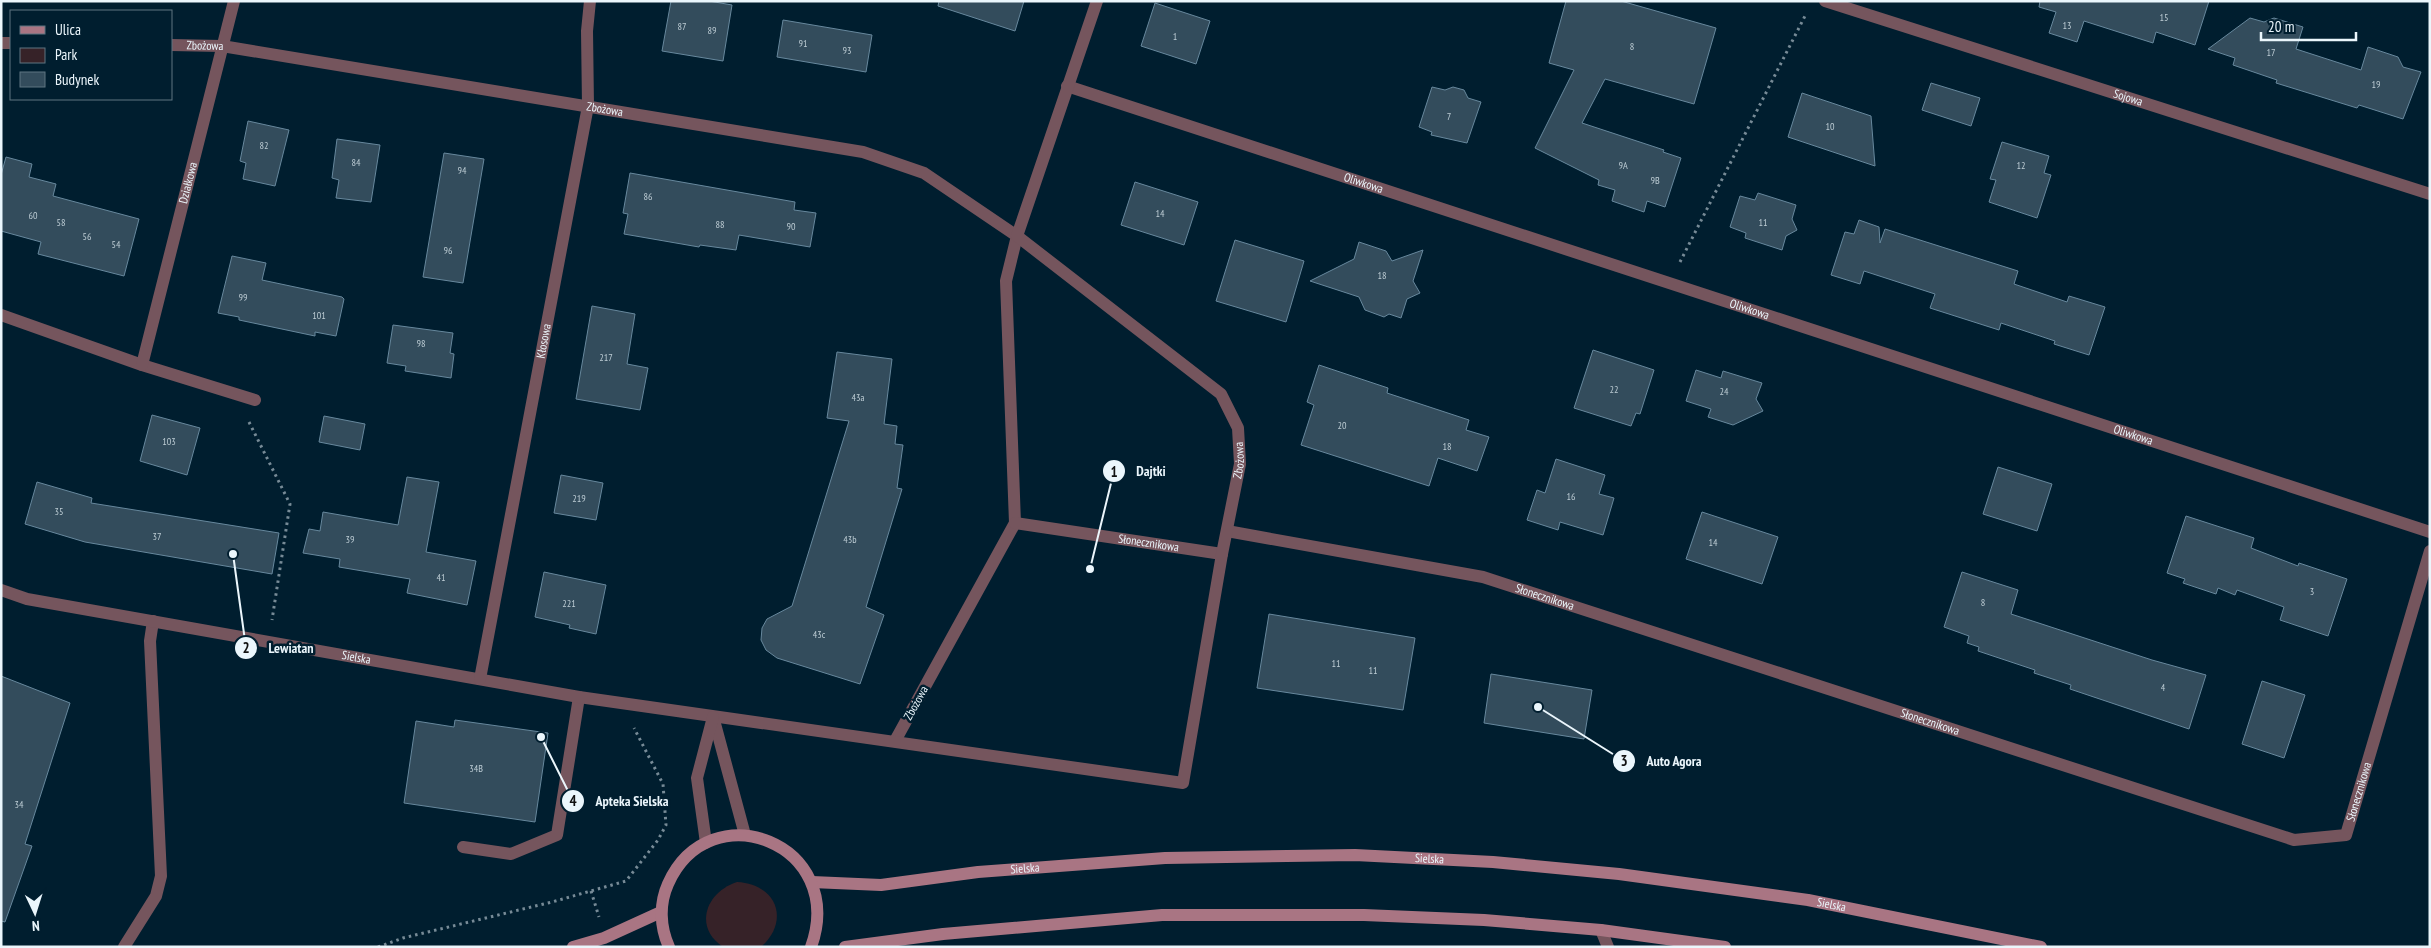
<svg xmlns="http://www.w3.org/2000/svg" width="2431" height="948" viewBox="0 0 2431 948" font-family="'PT Sans Narrow',sans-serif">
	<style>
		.green { fill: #362228 }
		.building { fill: #334c5c; stroke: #67889d }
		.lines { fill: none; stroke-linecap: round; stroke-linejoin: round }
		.path { stroke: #778b97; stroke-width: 3; stroke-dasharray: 2.5 4; stroke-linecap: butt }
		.lane { stroke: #75555d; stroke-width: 12 }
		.street { stroke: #75555d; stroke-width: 12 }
		.secondary { stroke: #a97583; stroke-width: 12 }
		.labels { text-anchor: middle; stroke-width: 5; stroke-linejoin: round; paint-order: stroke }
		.number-label { font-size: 10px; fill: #bdccd4 }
		.street-label { font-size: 12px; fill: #ebf6fc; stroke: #001e2f }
		.leader { fill: none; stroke: #ebf6fc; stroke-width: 2 }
		.callout-dot { fill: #ebf6fc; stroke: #001e2f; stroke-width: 2 }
		.mark-label { font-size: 15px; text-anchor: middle; font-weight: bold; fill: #111 }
		.callout-label { font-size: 14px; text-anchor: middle; font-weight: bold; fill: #ebf6fc; stroke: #001e2f; stroke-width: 5; stroke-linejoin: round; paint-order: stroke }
	</style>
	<rect width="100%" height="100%" fill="#001e2f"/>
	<path class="green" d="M 737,882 C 776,884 791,920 761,947 L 723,947 C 693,927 706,892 737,882 Z"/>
	<g class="building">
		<path d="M 671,1 L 709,1 L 732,5 L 723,61 L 662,51 Z"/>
		<path d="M 939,1 L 1024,1 L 1015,31 L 938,6 Z"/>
		<path d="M 1566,1 L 1621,1 L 1716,28 L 1694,104 L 1605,79 L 1582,123 L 1664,150 L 1663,152 L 1681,158 L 1665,207 L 1647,201 L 1644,212 L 1612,201 L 1615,190 L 1598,185 L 1599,180 L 1535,148 L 1574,70 L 1549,63 Z"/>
		<path d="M 2040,1 L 2209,1 L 2195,45 L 2156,32 L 2153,43 L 2084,21 L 2077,42 L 2049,33 L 2056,12 L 2039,7 Z"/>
		<path d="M 1155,3 L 1210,21 L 1196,64 L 1141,46 Z"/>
		<path d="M 2250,18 L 2264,22 L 2274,18 L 2303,27 L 2296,49 L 2361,70 L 2368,47 L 2398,57 L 2403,67 L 2421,72 L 2403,119 L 2359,105 L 2357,108 L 2276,83 L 2277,80 L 2233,65 L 2235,58 L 2208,49 Z"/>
		<path d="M 783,20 L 872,35 L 866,72 L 777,57 Z"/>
		<path d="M 1931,83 L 1980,98 L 1971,126 L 1922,110 Z"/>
		<path d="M 1432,87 L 1445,90 L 1453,87 L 1464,90 L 1468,98 L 1481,102 L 1467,143 L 1431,135 L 1432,132 L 1419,127 Z"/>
		<path d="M 1802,93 L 1871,116 L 1875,166 L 1788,137 Z"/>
		<path d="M 248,121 L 289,130 L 275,186 L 243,179 L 246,163 L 240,161 Z"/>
		<path d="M 337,139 L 380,145 L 371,202 L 336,198 L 339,180 L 332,178 Z"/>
		<path d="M 2002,142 L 2049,156 L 2044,173 L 2051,175 L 2037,218 L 1989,202 L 1996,180 L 1990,179 Z"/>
		<path d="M 444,153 L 484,159 L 463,283 L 423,277 Z"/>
		<path d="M 6,157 L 32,164 L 29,177 L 56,184 L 53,196 L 139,219 L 124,276 L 38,254 L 41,242 L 1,231 L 1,175 Z"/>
		<path d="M 630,173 L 795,202 L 794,210 L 816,213 L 810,247 L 739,235 L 736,250 L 700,245 L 699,247 L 624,234 L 628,214 L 623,213 Z"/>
		<path d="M 1135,182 L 1198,202 L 1184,245 L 1121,225 Z"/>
		<path d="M 1758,193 L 1796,205 L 1792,219 L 1797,230 L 1786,236 L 1782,250 L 1745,238 L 1746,233 L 1730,227 L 1740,196 L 1755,200 Z"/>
		<path d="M 1859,220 L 1879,227 L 1880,243 L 1885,229 L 2018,271 L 2014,284 L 2067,302 L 2069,296 L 2105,307 L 2089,355 L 2054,344 L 2055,341 L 2001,323 L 1999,330 L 1930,308 L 1935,294 L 1864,271 L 1860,284 L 1831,275 L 1845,232 L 1854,234 Z"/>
		<path d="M 1235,240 L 1304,261 L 1286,322 L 1216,301 Z"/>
		<path d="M 1359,242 L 1386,251 L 1392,261 L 1423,250 L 1413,281 L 1420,293 L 1407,299 L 1401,318 L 1389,314 L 1384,317 L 1365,310 L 1359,297 L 1310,281 L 1354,259 Z"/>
		<path d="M 232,256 L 266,263 L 262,280 L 342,297 L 344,299 L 336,336 L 315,332 L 315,336 L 239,320 L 239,317 L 218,313 Z"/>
		<path d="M 592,306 L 635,314 L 627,364 L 648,368 L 640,410 L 576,399 Z"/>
		<path d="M 393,325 L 453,333 L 450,353 L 454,354 L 451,378 L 405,371 L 406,366 L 387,363 Z"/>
		<path d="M 1593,350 L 1654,370 L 1640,414 L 1636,413 L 1631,426 L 1574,408 Z"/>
		<path d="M 837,352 L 892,359 L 884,424 L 897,426 L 895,444 L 903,445 L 897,488 L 902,489 L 866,607 L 884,615 L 860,684 L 777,658 L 766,650 L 761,640 L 762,628 L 767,619 L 792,606 L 849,421 L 827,418 Z"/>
		<path d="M 1319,365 L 1388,388 L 1387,393 L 1469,420 L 1466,430 L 1489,437 L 1477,471 L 1438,458 L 1429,486 L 1301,445 L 1314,405 L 1307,402 Z"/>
		<path d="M 1696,370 L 1721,378 L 1723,371 L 1762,383 L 1756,399 L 1763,411 L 1733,425 L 1708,417 L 1711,409 L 1686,401 Z"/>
		<path d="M 152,415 L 200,428 L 187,475 L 140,461 Z"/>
		<path d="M 324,416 L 365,424 L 360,450 L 319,442 Z"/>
		<path d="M 1556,459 L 1605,475 L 1599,494 L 1614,498 L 1603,535 L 1560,522 L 1558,530 L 1527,520 L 1537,490 L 1545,493 Z"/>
		<path d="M 1998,467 L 2052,484 L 2037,531 L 1983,514 Z"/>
		<path d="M 561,475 L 603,483 L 596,520 L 554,513 Z"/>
		<path d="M 407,477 L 439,482 L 426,552 L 476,561 L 467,605 L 407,593 L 410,579 L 339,567 L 340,559 L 303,553 L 309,529 L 320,531 L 323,512 L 398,525 Z"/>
		<path d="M 37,482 L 92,498 L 91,503 L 279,533 L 272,574 L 85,542 L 25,524 Z"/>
		<path d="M 1702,512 L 1778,537 L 1762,584 L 1686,559 Z"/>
		<path d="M 2186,516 L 2254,538 L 2251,548 L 2298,566 L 2299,563 L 2347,579 L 2328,636 L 2280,620 L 2284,607 L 2237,590 L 2235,595 L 2218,588 L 2216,594 L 2183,583 L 2185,579 L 2167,573 Z"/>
		<path d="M 544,572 L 606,585 L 596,634 L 569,628 L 570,625 L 535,617 Z"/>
		<path d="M 1962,572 L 2018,590 L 2011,614 L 2152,660 L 2206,675 L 2189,729 L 2070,689 L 2071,685 L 2034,673 L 2035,670 L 1978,651 L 1979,647 L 1967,643 L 1969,636 L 1944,627 Z"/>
		<path d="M 1269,614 L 1415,638 L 1403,710 L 1257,688 Z"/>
		<path d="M 1491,674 L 1592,690 L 1584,739 L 1484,723 Z"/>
		<path d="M 1,676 L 70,703 L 25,844 L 32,846 L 5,922 L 1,921 Z"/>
		<path d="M 2262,681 L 2305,695 L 2284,758 L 2242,744 Z"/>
		<path d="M 455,720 L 548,733 L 535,822 L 404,803 L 416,721 L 454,727 Z"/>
	</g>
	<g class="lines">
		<g class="path">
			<path d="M 1680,262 L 1806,14"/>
			<path d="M 249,422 L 290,504 L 272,620"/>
			<path d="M 591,891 L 599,917"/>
			<path d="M 378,947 L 403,938 L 552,902 L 626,881 L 658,840 L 666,825 L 663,784 L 634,728"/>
		</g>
		<g class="lane">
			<path d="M 463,847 L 511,854 L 557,835 L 579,697"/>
			<path d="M 1601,930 L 1608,947"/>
			<path d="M 124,947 L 156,896 L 161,876 L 150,641 L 153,621"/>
		</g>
		<g class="street">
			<path id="s1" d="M 1825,1 L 2430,194"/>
			<path d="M 1,43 L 11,43"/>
			<path id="s2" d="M 171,45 L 222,46 L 863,152 L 924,173 L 1017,236 L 1006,281 L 1015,523 L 895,741"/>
			<path id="s3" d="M 1067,86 L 2430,532"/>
			<path d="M 1,315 L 142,365 L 255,400"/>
			<path id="s4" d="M 142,365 L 234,1"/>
			<path id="s5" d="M 1015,523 L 1222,554"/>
			<path id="s6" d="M 1227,531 L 1483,577 L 2294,840 L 2346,835 L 2430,551"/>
			<path id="s7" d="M 1,590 L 27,599 L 579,697 L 1183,783 L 1222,554 L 1240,464 L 1238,428 L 1221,394 L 1017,236 L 1097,1"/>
			<path id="s8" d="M 480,679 L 588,106 L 587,31 L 590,1"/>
			<path d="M 714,720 L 745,835"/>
			<path d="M 706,843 L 697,778 L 713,717"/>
		</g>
		<g class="secondary">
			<path id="s9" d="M 812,882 L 881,885 L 978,872 L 1165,858 L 1355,855 L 1493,862 L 1619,874 L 1808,900 L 2041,947"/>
			<path d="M 573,947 L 604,938 L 661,912"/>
			<path d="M 669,947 C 660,927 659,904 668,884 C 710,790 848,844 811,947"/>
			<path d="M 845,947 L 943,934 L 1162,915 L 1364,915 L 1484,920 L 1601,930 L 1725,947"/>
		</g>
	</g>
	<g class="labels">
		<g class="number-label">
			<text x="2164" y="21">15</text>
			<text x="2067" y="29">13</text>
			<text x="682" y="30">87</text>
			<text x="712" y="34">89</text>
			<text x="1175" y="40">1</text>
			<text x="803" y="47">91</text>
			<text x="1632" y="50">8</text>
			<text x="847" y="54">93</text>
			<text x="2271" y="56">17</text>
			<text x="2376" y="88">19</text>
			<text x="1449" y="120">7</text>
			<text x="1830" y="130">10</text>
			<text x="264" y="149">82</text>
			<text x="356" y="166">84</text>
			<text x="1623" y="169">9A</text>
			<text x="2021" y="169">12</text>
			<text x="462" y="174">94</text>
			<text x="1655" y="184">9B</text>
			<text x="648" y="200">86</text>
			<text x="1160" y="217">14</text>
			<text x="33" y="219">60</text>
			<text x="61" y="226">58</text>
			<text x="1763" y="226">11</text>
			<text x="720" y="228">88</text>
			<text x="791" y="230">90</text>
			<text x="87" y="240">56</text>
			<text x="116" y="248">54</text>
			<text x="448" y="254">96</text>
			<text x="1382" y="279">18</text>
			<text x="243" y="301">99</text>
			<text x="319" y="319">101</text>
			<text x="421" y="347">98</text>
			<text x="606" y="361">217</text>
			<text x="1614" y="393">22</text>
			<text x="1724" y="395">24</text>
			<text x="858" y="401">43a</text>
			<text x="1342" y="429">20</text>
			<text x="169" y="445">103</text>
			<text x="1447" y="450">18</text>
			<text x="1571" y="500">16</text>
			<text x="579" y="502">219</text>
			<text x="59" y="515">35</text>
			<text x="157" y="540">37</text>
			<text x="350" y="543">39</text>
			<text x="850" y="543">43b</text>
			<text x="1713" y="546">14</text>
			<text x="441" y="581">41</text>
			<text x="2312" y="595">3</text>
			<text x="1983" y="606">8</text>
			<text x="569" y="607">221</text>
			<text x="819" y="638">43c</text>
			<text x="1336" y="667">11</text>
			<text x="1373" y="674">11</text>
			<text x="2163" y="691">4</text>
			<text x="476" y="772">34B</text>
			<text x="19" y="808">34</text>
		</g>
		<g class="street-label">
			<text dy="4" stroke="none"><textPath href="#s2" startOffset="34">Zbożowa</textPath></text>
			<text dy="4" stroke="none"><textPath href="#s1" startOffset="318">Sojowa</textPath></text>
			<text dy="4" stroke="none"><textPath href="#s2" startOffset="439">Zbożowa</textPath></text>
			<text dy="4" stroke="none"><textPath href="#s4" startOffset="188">Działkowa</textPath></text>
			<text dy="4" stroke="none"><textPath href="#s3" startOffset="312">Oliwkowa</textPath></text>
			<text dy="4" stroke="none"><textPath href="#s3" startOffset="718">Oliwkowa</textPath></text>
			<text dy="4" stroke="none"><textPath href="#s8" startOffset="344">Kłosowa</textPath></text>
			<text dy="4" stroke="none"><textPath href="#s3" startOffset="1122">Oliwkowa</textPath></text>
			<text dy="4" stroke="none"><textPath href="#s7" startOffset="1526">Zbożowa</textPath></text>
			<text dy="4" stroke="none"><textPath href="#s5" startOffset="135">Słonecznikowa</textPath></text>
			<text dy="4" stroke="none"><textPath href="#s6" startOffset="325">Słonecznikowa</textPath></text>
			<text dy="4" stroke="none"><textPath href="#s7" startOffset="362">Sielska</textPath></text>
			<text transform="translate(916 703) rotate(-61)" y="4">Zbożowa</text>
			<text dy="4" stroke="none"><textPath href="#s6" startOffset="730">Słonecznikowa</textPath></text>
			<text dy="4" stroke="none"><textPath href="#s6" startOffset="1210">Słonecznikowa</textPath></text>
			<text dy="4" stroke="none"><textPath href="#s9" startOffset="619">Sielska</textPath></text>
			<text dy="4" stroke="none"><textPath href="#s9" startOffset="214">Sielska</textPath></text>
			<text dy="4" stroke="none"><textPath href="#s9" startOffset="1024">Sielska</textPath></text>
		</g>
	</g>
	<path class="leader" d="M1090 569L1114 471M233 554L246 648M1538 707L1624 761M541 737L573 801"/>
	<g class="callout-dot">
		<circle cx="1090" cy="569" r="5"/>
		<circle cx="233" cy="554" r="5"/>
		<circle cx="1538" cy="707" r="5"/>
		<circle cx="541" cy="737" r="5"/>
		<circle cx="1114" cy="471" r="12"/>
		<circle cx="246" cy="648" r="12"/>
		<circle cx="1624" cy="761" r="12"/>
		<circle cx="573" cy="801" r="12"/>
	</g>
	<g class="mark-label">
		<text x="1114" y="477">1</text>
		<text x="246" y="653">2</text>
		<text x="1624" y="766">3</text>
		<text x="573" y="806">4</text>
	</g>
	<g class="callout-label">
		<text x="1151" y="476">Dajtki</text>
		<text x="291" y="653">Lewiatan</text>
		<text x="1674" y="766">Auto Agora</text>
		<text x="632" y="806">Apteka Sielska</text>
	</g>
	<rect width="2431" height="948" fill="none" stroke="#ebf6fc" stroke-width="5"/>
	<rect x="10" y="10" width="162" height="90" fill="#001e2f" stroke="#5e7481"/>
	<rect x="20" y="26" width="25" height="8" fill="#a97583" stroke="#5e7481"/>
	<text x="55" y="35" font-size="15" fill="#ebf6fc">Ulica</text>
	<rect x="20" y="48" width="25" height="15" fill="#362228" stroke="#5e7481"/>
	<text x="55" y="60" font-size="15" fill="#ebf6fc">Park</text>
	<rect x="20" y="72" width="25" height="15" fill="#334c5c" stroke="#5e7481"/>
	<text x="55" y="85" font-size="15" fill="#ebf6fc">Budynek</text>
	<g transform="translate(35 913) rotate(176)" stroke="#001e2f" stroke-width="4" paint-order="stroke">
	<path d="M0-4L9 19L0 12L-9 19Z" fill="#ebf6fc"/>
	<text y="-8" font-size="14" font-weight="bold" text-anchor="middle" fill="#ebf6fc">N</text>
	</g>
	<path d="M2261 32v8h95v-8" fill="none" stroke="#ebf6fc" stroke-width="2.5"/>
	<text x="2268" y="32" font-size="15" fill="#ebf6fc" stroke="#001e2f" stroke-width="4" paint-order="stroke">20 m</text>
</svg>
